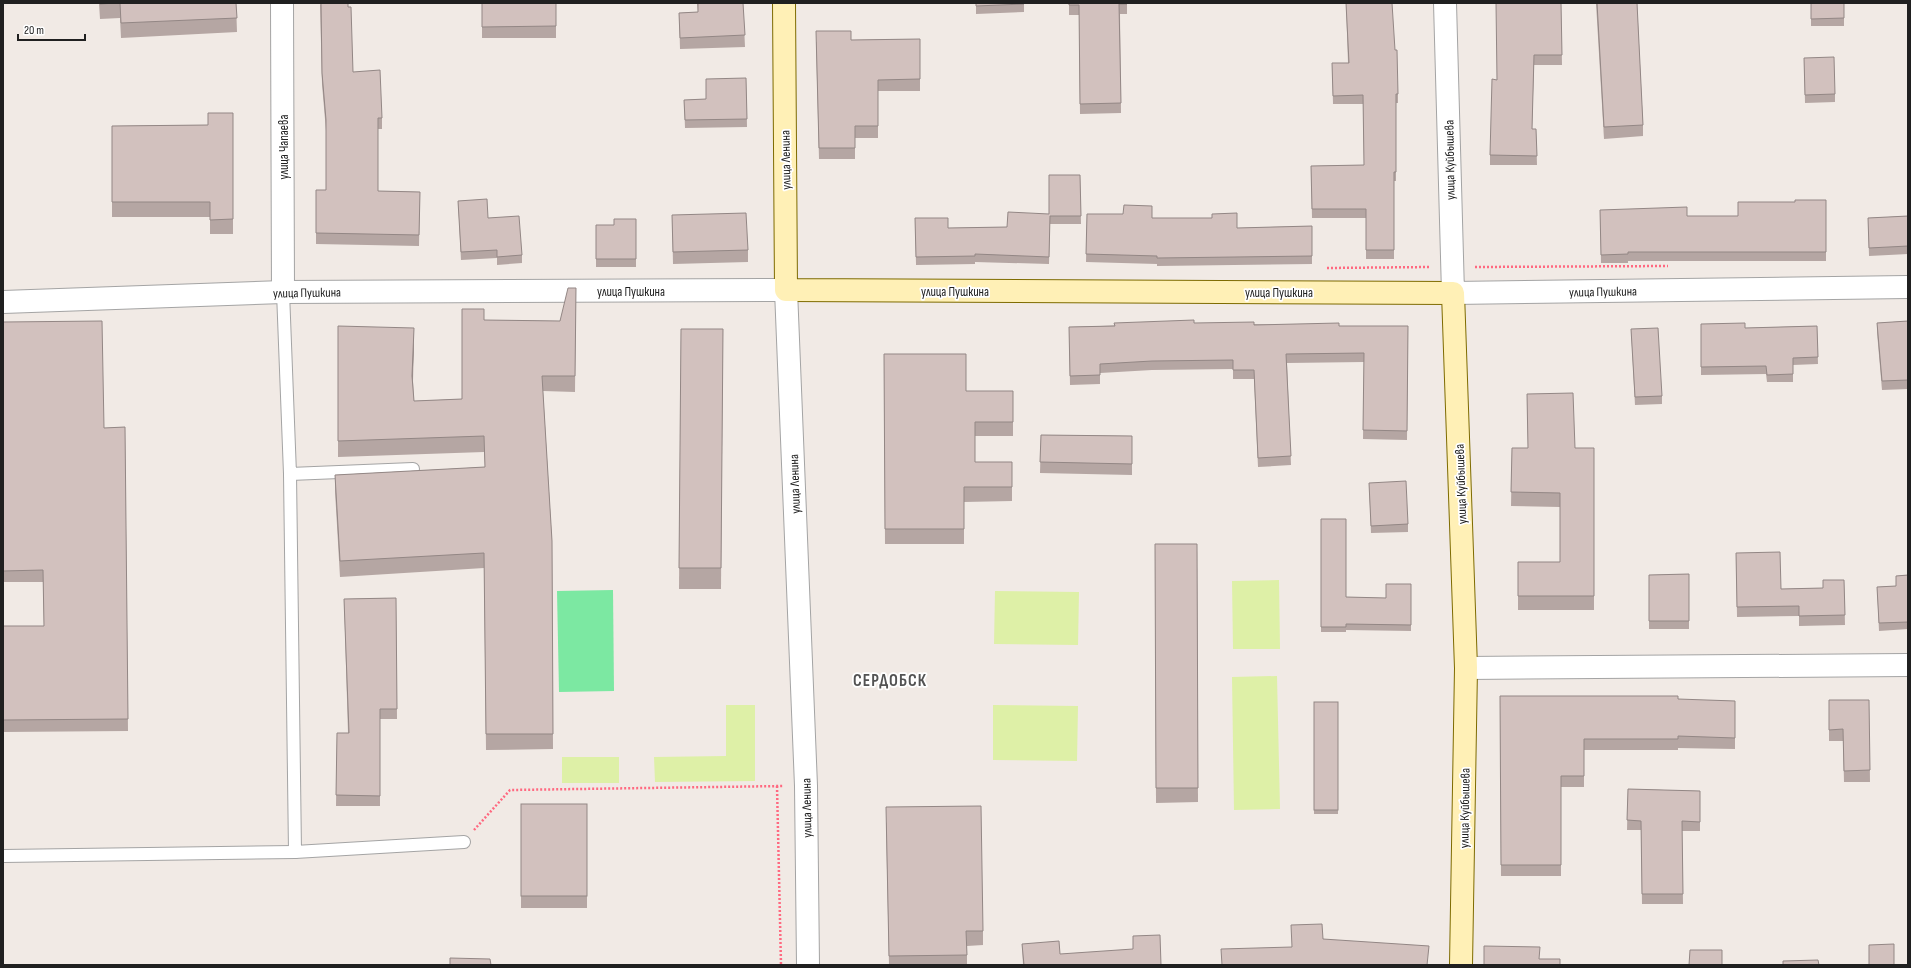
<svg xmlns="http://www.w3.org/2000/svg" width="1911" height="968" viewBox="0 0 1911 968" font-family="'Sofia Sans Condensed',sans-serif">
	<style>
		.grass { fill: #def0a7 }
		.pitch { fill: #7ce8a2 }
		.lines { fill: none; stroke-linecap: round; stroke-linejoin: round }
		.lane-casing { stroke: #a4a4a4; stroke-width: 14 }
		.street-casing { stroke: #a4a4a4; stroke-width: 24 }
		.secondary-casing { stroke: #7e6b00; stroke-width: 24 }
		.path { stroke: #ff6980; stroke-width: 2.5; stroke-dasharray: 2 2; stroke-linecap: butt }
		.lane { stroke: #fff; stroke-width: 12 }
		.street { stroke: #fff; stroke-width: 22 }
		.secondary { stroke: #fff0b6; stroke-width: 22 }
		.wall { fill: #b5a6a3 }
		.shaded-wall { fill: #938785 }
		.building { fill: #d2c1be; stroke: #938785 }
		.labels { text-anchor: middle; stroke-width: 3.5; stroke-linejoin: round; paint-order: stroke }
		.street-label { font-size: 13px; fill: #202020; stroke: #fff }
		.district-label { font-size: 17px; font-weight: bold; letter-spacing: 1px; fill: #535353; stroke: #fff }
	</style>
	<rect width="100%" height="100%" fill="#f1eae5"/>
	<g class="grass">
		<path d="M 1279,580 L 1280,649 L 1233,649 L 1232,581 Z"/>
		<path d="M 995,591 L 1079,592 L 1078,645 L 994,644 Z"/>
		<path d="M 1277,676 L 1280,809 L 1234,810 L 1232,677 Z"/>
		<path d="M 726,705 L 755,705 L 755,781 L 655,782 L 654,757 L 726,756 Z"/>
		<path d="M 993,705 L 1078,706 L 1077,761 L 993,760 Z"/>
		<rect x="562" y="757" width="57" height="26"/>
	</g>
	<path class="pitch" d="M 613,590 L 614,691 L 559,692 L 557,591 Z"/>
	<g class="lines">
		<defs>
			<g id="lane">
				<path d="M 283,292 L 290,474 L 413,469"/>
				<path d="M 290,474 L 295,852 L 464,842"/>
				<path d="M 3,856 L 295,852"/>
			</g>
			<g id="street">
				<path d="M 282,3 L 283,292"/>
				<path d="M 1445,3 L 1453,293 L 1908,287"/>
				<path d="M 3,302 L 283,292 L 786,290 L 806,786 L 808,965"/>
				<path d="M 1466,668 L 1908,665"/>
			</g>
			<path id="secondary" d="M 784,3 L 786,290 L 1453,293 L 1466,668 L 1461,965"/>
		</defs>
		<use href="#lane" class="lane-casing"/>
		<use href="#street" class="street-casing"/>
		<use href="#secondary" class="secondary-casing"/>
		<g class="path">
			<path d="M 1475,267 L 1668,266"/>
			<path d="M 1327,268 L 1430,267"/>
			<path d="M 777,786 L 781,965"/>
			<path d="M 474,830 L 510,790 L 783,786"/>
		</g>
		<use href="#lane" class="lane"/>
		<use href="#street" class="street"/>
		<use href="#secondary" class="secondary"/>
	</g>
	<g class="wall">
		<path d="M 99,3 L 236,3 L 237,32 L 121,38 L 120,18 L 100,19 Z"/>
		<path d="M 320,3 L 353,72 L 382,118 L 382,129 L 378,129 L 378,191 L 420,192 L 419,246 L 316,244 L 316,190 L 326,190 L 326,131 L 322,84 Z"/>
		<rect x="482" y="3" width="74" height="35"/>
		<path d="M 697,3 L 743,3 L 745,47 L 680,49 L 679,13 L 698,12 Z"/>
		<path d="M 976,3 L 1024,3 L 1024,12 L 976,14 Z"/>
		<path d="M 1069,3 L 1127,3 L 1127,14 L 1120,14 L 1121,113 L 1080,114 L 1079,15 L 1069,15 Z"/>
		<path d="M 1346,3 L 1395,50 L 1398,94 L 1398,103 L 1396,103 L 1396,181 L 1394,181 L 1394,259 L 1366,259 L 1366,218 L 1312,218 L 1311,166 L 1364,165 L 1363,104 L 1333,104 L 1332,63 L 1348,63 Z"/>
		<path d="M 1561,3 L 1562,65 L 1534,65 L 1532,129 L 1536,129 L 1537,165 L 1490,165 L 1490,155 L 1497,80 Z"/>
		<path d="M 1596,3 L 1637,3 L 1643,125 L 1643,136 L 1604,139 Z"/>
		<rect x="1811" y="3" width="33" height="23"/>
		<path d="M 920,39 L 920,91 L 878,91 L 878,138 L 855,138 L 855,159 L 819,159 L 816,42 L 851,40 Z"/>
		<path d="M 1804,58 L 1835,94 L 1835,102 L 1805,103 Z"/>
		<path d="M 746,78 L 747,127 L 685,128 L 684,100 L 706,99 Z"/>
		<path d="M 233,113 L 233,234 L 210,234 L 210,217 L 112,217 L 112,126 L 208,125 Z"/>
		<path d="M 1080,175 L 1081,224 L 1050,224 L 1049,264 L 975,262 L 975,264 L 916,265 L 915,218 L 948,228 L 1007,227 L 1049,214 Z"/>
		<path d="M 1826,200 L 1826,261 L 1628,261 L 1628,263 L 1601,263 L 1600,210 L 1687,216 L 1738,216 L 1795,202 Z"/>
		<path d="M 458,201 L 488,218 L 522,255 L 522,263 L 497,265 L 497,258 L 461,260 Z"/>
		<path d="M 1087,214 L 1152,218 L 1237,228 L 1312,226 L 1312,264 L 1157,266 L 1157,264 L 1086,262 Z"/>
		<path d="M 672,215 L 748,250 L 748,262 L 673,264 Z"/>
		<path d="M 1908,216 L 1908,254 L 1869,256 L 1868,218 Z"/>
		<path d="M 636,219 L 636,267 L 596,267 L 596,225 L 614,225 Z"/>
		<path d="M 576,288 L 575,392 L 543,391 L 552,541 L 553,749 L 486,750 L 484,568 L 340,577 L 335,491 L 335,475 L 485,467 L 484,452 L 338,457 L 338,326 L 414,344 L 413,381 L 414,401 L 462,399 L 484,320 L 560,321 Z"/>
		<path d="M 1908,321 L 1908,389 L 1882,390 L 1877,332 L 1877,323 Z"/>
		<path d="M 3,322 L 104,428 L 125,427 L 128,731 L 3,732 L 3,626 L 44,626 L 43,582 L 3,582 Z"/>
		<path d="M 1194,323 L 1339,326 L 1408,326 L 1407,440 L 1363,439 L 1364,362 L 1287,363 L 1291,465 L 1258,467 L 1254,379 L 1233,379 L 1233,369 L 1152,370 L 1100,373 L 1100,384 L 1070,385 L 1069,327 Z"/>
		<path d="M 1701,324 L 1745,328 L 1817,326 L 1818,364 L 1793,365 L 1793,382 L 1767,382 L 1766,374 L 1701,375 Z"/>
		<path d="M 681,329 L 723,329 L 721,589 L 679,589 Z"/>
		<path d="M 1631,329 L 1662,396 L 1662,404 L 1635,405 Z"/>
		<path d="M 884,354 L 966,391 L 1013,391 L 1013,436 L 975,436 L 975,462 L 1012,462 L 1012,501 L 964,502 L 964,544 L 885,544 Z"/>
		<path d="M 1527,394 L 1575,448 L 1594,448 L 1594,610 L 1518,610 L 1518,562 L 1560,562 L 1560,507 L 1511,506 L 1512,448 L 1528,448 Z"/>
		<path d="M 1041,435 L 1132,436 L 1132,475 L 1040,473 Z"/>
		<path d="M 1369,483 L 1408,524 L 1408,532 L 1371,533 Z"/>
		<path d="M 1321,519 L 1346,597 L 1386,598 L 1411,584 L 1411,631 L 1346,630 L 1346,632 L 1321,632 Z"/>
		<path d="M 1155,544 L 1197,544 L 1198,802 L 1156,803 Z"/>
		<path d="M 1736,553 L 1781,589 L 1823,588 L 1844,580 L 1845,625 L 1799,626 L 1799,616 L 1737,617 Z"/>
		<path d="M 1689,574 L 1689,629 L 1649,629 L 1649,575 Z"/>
		<path d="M 1908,575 L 1908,629 L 1879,631 L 1877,587 L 1896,586 L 1896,576 Z"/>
		<path d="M 396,598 L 397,719 L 380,719 L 380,806 L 336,806 L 337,733 L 348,733 L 344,599 Z"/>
		<path d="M 1500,696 L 1735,701 L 1735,749 L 1678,748 L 1678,750 L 1584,750 L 1584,787 L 1561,787 L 1561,876 L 1501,876 Z"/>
		<path d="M 1829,700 L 1869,700 L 1870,782 L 1844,782 L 1843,741 L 1829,741 Z"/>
		<rect x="1314" y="702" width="24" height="112"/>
		<path d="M 1628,789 L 1700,791 L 1700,831 L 1682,831 L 1683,904 L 1642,904 L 1641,830 L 1627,830 Z"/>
		<rect x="521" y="804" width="66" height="104"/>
		<path d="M 886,822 L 983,931 L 983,945 L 967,946 L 967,965 L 889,965 Z"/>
		<path d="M 1022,944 L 1060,954 L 1161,965 L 1023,965 Z"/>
	</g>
	<path class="shaded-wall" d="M 414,328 L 414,344 L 412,391 L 412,376 Z"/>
	<g class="building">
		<path d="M 100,3 L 116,3 L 100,4 Z"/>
		<path d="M 120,3 L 236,3 L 237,18 L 121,23 Z"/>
		<path d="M 321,3 L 348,3 L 348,7 L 351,7 L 353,72 L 380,70 L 382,118 L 378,118 L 378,191 L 420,192 L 419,235 L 316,233 L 316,190 L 326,190 L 326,120 L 322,73 Z"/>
		<path d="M 482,3 L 556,3 L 556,26 L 482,27 Z"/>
		<path d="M 698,3 L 743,3 L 745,35 L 680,38 L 679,13 L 698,12 Z"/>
		<path d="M 976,3 L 1024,3 L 1024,4 L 976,6 Z"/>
		<path d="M 1069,3 L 1127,3 L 1127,4 L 1119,4 L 1121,103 L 1080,104 L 1079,5 L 1069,5 Z"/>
		<path d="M 1346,3 L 1392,3 L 1395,50 L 1397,50 L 1398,94 L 1396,94 L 1396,172 L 1394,172 L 1394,250 L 1366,250 L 1366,209 L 1312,209 L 1311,166 L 1364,165 L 1363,95 L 1333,96 L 1332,63 L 1349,63 Z"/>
		<path d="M 1496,3 L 1561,3 L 1562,55 L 1534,55 L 1532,129 L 1536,129 L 1537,156 L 1490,155 L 1492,79 L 1497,80 Z"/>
		<path d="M 1597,3 L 1637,3 L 1643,125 L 1604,127 Z"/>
		<path d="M 1811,3 L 1844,3 L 1844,18 L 1811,19 Z"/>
		<path d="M 816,31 L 851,31 L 851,40 L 920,39 L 920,79 L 878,80 L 878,126 L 855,126 L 855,148 L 819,148 Z"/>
		<path d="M 1834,57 L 1835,94 L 1805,95 L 1804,58 Z"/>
		<path d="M 746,78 L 747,119 L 685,120 L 684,100 L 706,99 L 706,79 Z"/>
		<path d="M 208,113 L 233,113 L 233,219 L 210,220 L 210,202 L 112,202 L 112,126 L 208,125 Z"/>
		<path d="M 1049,175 L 1080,175 L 1081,216 L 1050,216 L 1049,257 L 975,254 L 975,256 L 916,257 L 915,218 L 948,218 L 948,228 L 1007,227 L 1008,212 L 1049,214 Z"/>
		<path d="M 487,199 L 488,218 L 519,216 L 522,255 L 497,257 L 497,250 L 461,252 L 458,201 Z"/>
		<path d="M 1795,200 L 1826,200 L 1826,252 L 1628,252 L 1628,254 L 1601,255 L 1600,210 L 1687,207 L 1687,216 L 1738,216 L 1738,202 L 1795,202 Z"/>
		<path d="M 1124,205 L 1152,206 L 1152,218 L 1212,218 L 1212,214 L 1237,213 L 1237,228 L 1312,226 L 1312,256 L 1157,258 L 1157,256 L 1086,254 L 1087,214 L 1123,214 Z"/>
		<path d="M 746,213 L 748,250 L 673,252 L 672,215 Z"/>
		<path d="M 1908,216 L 1908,246 L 1869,248 L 1868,218 Z"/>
		<path d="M 614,219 L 636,219 L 636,259 L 596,259 L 596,225 L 614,225 Z"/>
		<path d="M 568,288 L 576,288 L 575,376 L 542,376 L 552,541 L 553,734 L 486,734 L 484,553 L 340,561 L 335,475 L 485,467 L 484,436 L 338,441 L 338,326 L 414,328 L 412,376 L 414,401 L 462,399 L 462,309 L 484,309 L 484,320 L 560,321 Z"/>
		<path d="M 1194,320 L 1194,323 L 1254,322 L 1254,325 L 1339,323 L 1339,326 L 1408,326 L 1407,431 L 1363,430 L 1364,353 L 1286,354 L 1291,456 L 1258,458 L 1254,370 L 1233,370 L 1233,360 L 1152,361 L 1100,364 L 1100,375 L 1070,376 L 1069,327 L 1115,326 L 1114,323 Z"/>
		<path d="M 102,321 L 104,428 L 125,427 L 128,719 L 3,720 L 3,626 L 44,626 L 43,570 L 3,571 L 3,322 Z"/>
		<path d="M 1908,321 L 1908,380 L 1882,381 L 1877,323 Z"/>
		<path d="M 1745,323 L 1745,328 L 1817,326 L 1818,357 L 1793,358 L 1793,374 L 1767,375 L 1766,366 L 1701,367 L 1701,324 Z"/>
		<path d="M 1658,328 L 1662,396 L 1635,397 L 1631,329 Z"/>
		<path d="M 681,329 L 723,329 L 721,568 L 679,568 Z"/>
		<path d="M 884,354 L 966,354 L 966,391 L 1013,391 L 1013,422 L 975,422 L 975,462 L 1012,462 L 1012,487 L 964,487 L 964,529 L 885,529 Z"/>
		<path d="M 1573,393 L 1575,448 L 1594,448 L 1594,596 L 1518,596 L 1518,562 L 1560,562 L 1560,493 L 1511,492 L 1512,448 L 1528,448 L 1527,394 Z"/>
		<path d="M 1041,435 L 1132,436 L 1132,464 L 1040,462 Z"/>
		<path d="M 1406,481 L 1408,524 L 1371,526 L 1369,483 Z"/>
		<path d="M 1321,519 L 1346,519 L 1346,597 L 1386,598 L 1386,584 L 1411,584 L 1411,625 L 1346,624 L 1346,627 L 1321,627 Z"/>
		<path d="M 1155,544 L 1197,544 L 1198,788 L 1156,788 Z"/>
		<path d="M 1780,552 L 1781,589 L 1823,588 L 1823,580 L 1844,580 L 1845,615 L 1799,616 L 1799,606 L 1737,607 L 1736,553 Z"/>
		<path d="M 1689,574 L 1689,621 L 1649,621 L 1649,575 Z"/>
		<path d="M 1908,575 L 1908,622 L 1879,623 L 1877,587 L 1896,586 L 1896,576 Z"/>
		<path d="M 396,598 L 397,709 L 380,709 L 380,796 L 336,795 L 337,733 L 349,733 L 344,599 Z"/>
		<path d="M 1500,696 L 1678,696 L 1678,699 L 1735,701 L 1735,738 L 1678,736 L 1678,739 L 1584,739 L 1584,776 L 1561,776 L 1561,865 L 1501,865 Z"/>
		<path d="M 1829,700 L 1869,700 L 1870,770 L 1844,771 L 1843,729 L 1829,730 Z"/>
		<rect x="1314" y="702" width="24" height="108"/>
		<path d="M 1628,789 L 1700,791 L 1700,822 L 1682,821 L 1683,894 L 1642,894 L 1641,821 L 1627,820 Z"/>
		<rect x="521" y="804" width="66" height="92"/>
		<path d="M 981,806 L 983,931 L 966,931 L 967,955 L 889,956 L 886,807 Z"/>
		<path d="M 1322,924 L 1323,939 L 1429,946 L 1427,965 L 1222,965 L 1221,949 L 1292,947 L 1291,925 Z"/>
		<path d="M 1160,935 L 1161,965 L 1024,965 L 1022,944 L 1059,941 L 1060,954 L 1133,949 L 1133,936 Z"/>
		<path d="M 1894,944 L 1894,965 L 1869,965 L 1869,945 Z"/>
		<path d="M 1484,946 L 1540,947 L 1539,959 L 1560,959 L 1560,965 L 1484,965 Z"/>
		<path d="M 1690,950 L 1722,950 L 1722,965 L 1689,965 Z"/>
		<path d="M 450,958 L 490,959 L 491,965 L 450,965 Z"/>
		<path d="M 1818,960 L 1819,965 L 1783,965 L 1783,961 Z"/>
	</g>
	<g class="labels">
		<g class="street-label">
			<text transform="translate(283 147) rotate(-90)" y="5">улица Чапаева</text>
			<text transform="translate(785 160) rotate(-91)" y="5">улица Ленина</text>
			<text transform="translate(1449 160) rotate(-91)" y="5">улица Куйбышева</text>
			<text x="631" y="296">улица Пушкина</text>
			<text x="955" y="296">улица Пушкина</text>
			<text transform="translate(1603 291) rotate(-1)" y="5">улица Пушкина</text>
			<text transform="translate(307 292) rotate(-1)" y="5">улица Пушкина</text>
			<text x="1279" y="297">улица Пушкина</text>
			<text transform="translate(794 484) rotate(-92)" y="5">улица Ленина</text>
			<text transform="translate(1460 484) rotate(-92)" y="5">улица Куйбышева</text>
			<text transform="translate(806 808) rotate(-91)" y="5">улица Ленина</text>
			<text transform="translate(1464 808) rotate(-89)" y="5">улица Куйбышева</text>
		</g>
		<g class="district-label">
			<text x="890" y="686">СЕРДОБСК</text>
		</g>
	</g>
	<rect width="1911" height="968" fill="none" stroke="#202020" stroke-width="8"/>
	<path d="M18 34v6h67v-6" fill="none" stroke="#202020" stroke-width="2"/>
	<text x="24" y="34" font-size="12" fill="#202020" stroke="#ffffff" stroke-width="3" paint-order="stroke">20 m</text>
</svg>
